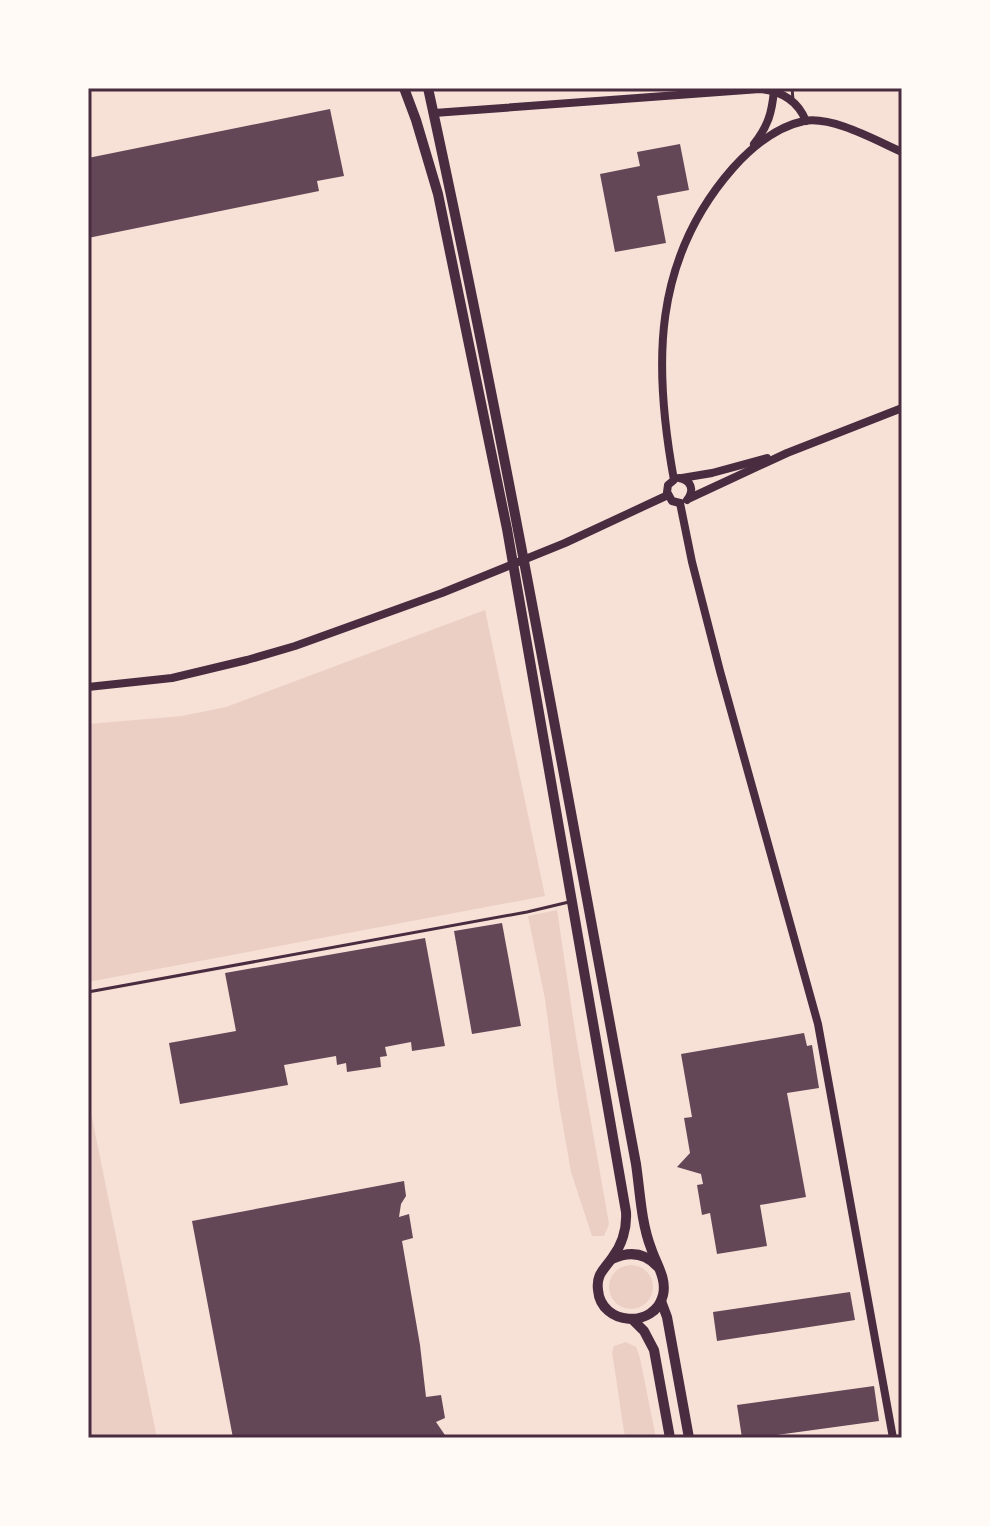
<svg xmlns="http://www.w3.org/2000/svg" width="990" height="1526" viewBox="0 0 990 1526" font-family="'IBM Plex Sans',sans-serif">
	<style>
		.green { fill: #ebcfc5 }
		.building { fill: #644757 }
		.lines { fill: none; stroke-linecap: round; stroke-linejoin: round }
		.service { stroke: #4a2c40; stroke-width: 3 }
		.tertiary { stroke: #4a2c40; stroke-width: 8 }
		.primary { stroke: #4a2c40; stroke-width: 10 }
		.neatline { fill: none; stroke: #4a2c40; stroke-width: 3 }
	</style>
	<rect width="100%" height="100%" fill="#f7e1d7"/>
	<g class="green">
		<path d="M 485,610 L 545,896 L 88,982 L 88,724 L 182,716 L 226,707 Z"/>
		<path d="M 557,910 L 576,1037 L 605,1201 L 609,1224 L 604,1236 L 592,1236 L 571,1172 L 558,1098 L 545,999 L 528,916 Z"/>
		<path d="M 88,1098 L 157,1438 L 88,1438 Z"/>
		<circle cx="631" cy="1287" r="22"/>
		<path d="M 626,1342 L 636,1347 L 640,1358 L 656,1438 L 625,1438 L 612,1352 L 614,1346 Z"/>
	</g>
	<g class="building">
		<path d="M 330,109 L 344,176 L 317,181 L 319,191 L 88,238 L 88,158 Z"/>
		<path d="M 680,144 L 689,190 L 657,196 L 666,243 L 615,252 L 600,174 L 640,166 L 637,152 Z"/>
		<path d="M 502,923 L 521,1026 L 472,1034 L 454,931 Z"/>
		<path d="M 425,938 L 445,1046 L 412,1051 L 411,1042 L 385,1047 L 387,1056 L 380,1057 L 381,1067 L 347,1072 L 346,1063 L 337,1065 L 336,1056 L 284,1065 L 288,1085 L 180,1104 L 169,1043 L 236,1031 L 225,973 Z"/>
		<path d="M 804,1033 L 807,1046 L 812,1045 L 819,1088 L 787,1093 L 806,1197 L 760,1205 L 767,1246 L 717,1254 L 710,1213 L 702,1215 L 697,1185 L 703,1184 L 701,1174 L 677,1167 L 690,1153 L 684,1118 L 692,1117 L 681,1054 Z"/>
		<path d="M 404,1181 L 406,1196 L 401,1204 L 399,1217 L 409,1214 L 413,1238 L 402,1241 L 420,1345 L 426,1397 L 441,1395 L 445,1418 L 436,1422 L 447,1438 L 233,1438 L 192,1221 Z"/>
		<path d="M 850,1292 L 855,1320 L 717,1341 L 713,1312 Z"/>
		<path d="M 874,1386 L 879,1421 L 755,1438 L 742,1438 L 737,1405 Z"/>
	</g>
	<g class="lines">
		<g class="service">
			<path d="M 792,88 L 793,100"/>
			<path d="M 88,992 L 527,912 L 569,902"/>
		</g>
		<g class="tertiary">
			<path d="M 434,113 L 760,89 C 781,91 798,101 806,121"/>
			<path d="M 754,144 C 768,126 772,113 774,90"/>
			<path d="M 679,478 C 691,480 695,490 687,500"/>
			<path d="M 682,478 L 712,473 L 767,458"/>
			<path d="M 690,498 L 787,453 L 902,408"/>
			<path d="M 680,503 L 692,562 L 720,671 L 818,1024 L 893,1438"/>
			<path d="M 680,503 L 672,501 L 667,492 L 668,485 L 674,480 C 653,366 652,260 733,168 C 751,148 776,127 804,121 C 833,116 875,140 902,152"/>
			<path d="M 88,687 L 172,678 L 247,660 L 295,646 L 442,593 L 565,543 L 668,495"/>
		</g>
		<g class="primary">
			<path d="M 404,88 L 416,120 L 438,194 L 507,529 L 626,1212 C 627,1228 622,1245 612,1258 C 604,1270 596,1274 598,1290 C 601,1326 655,1329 663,1295 C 667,1278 656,1264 651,1248 C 641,1222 640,1191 636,1164 C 569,805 506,445 428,88"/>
			<path d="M 612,1259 C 629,1251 644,1252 657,1266"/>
			<path d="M 661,1301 L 667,1317 L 689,1438"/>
			<path d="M 633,1320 L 644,1331 L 654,1350 L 670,1438"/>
		</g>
	</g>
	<rect width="990" height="1526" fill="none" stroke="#fffaf5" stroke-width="180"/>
	<rect x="90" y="90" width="810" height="1346" class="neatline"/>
</svg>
